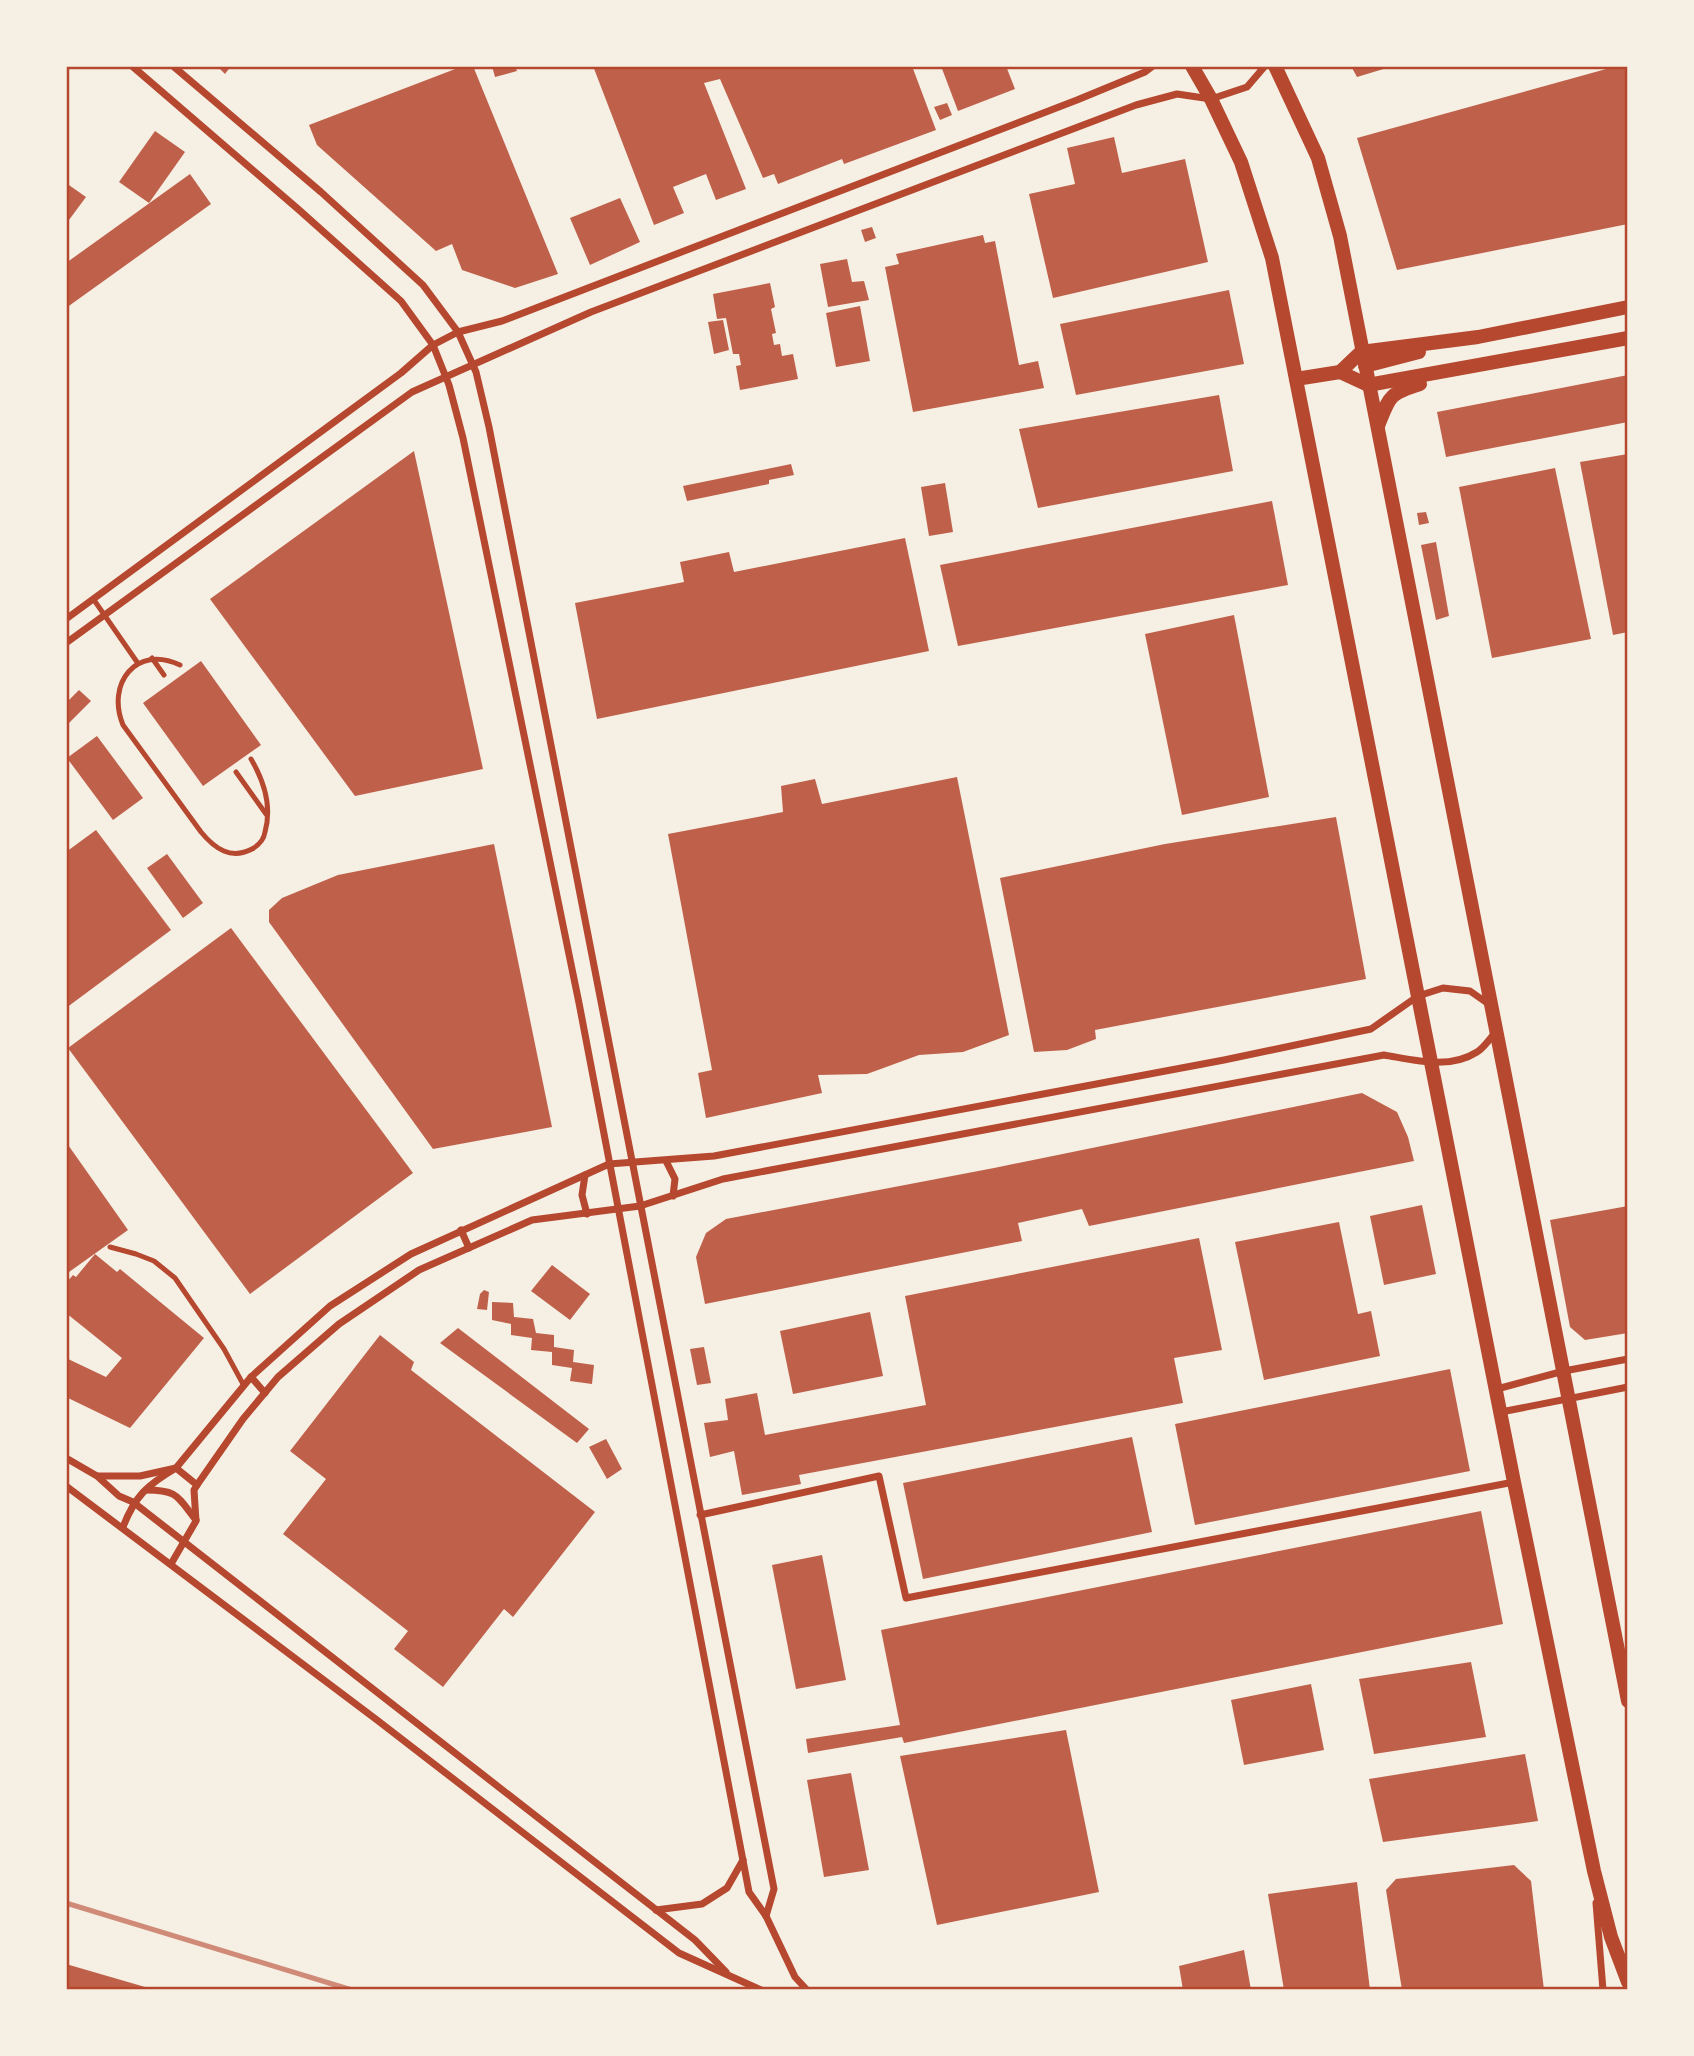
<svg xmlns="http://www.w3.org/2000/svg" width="1694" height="2056" viewBox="0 0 1694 2056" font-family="Georgia,serif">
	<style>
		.building { fill: #bf614a }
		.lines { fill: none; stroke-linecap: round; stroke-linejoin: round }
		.service { stroke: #b5482f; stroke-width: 5 }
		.minor { stroke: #b5482f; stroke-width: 7 }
		.secondary { stroke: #b5482f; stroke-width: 14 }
		.rail { stroke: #cf8b77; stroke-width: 5 }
		.neatline { fill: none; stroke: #b5482f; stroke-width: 2.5 }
	</style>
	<rect width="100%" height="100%" fill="#f6efe4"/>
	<g class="building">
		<path d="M 217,66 L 231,66 L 225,74 Z"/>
		<path d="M 463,66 L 473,66 L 558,274 L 515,288 L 462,270 L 452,244 L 436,251 L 317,145 L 309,125 Z"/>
		<path d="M 492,66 L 515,66 L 517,71 L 495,77 Z"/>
		<path d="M 593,66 L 912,66 L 936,130 L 844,164 L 842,159 L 778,184 L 774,174 L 763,178 L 720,79 L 704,83 L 746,189 L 716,200 L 706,174 L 673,187 L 684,213 L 654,225 Z"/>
		<path d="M 941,66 L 1006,66 L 1015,89 L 958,111 Z"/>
		<path d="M 1351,66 L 1390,66 L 1390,67 L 1357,77 Z"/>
		<path d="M 1617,66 L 1628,66 L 1628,224 L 1397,270 L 1357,138 Z"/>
		<path d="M 947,103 L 952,115 L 940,120 L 934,107 Z"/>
		<path d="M 155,131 L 185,152 L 149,203 L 119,182 Z"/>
		<path d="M 1114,137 L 1122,173 L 1185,159 L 1208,262 L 1053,298 L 1029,194 L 1075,184 L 1067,148 Z"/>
		<path d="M 190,174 L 211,204 L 66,308 L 66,263 Z"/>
		<path d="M 66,183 L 86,197 L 66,224 Z"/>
		<path d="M 620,198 L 640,242 L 590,265 L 570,218 Z"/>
		<path d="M 872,227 L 876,238 L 865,242 L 861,230 Z"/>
		<path d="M 983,235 L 985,243 L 995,241 L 1019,365 L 1038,361 L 1044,388 L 913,412 L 885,267 L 899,264 L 896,254 Z"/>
		<path d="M 847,259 L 852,282 L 864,281 L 869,300 L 828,307 L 820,264 Z"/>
		<path d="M 770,283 L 775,307 L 771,309 L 776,333 L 772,334 L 774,345 L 780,344 L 782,356 L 793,354 L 798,379 L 740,390 L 736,366 L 741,365 L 739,354 L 733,354 L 726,318 L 717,319 L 713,294 Z"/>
		<path d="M 1229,290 L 1244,364 L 1076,395 L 1060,324 Z"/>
		<path d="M 860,306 L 870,361 L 836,367 L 826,313 Z"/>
		<path d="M 723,320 L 729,350 L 714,354 L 708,322 Z"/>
		<path d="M 1628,375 L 1628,422 L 1446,457 L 1437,412 Z"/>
		<path d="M 1219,395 L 1233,471 L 1038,508 L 1019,429 Z"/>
		<path d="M 414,451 L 483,769 L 355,796 L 210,599 Z"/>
		<path d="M 1628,454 L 1628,632 L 1613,635 L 1580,462 Z"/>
		<path d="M 791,464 L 794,475 L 769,480 L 769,484 L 687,501 L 683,486 Z"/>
		<path d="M 1555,468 L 1591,639 L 1492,658 L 1459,487 Z"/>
		<path d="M 945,483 L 953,532 L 929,536 L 921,487 Z"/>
		<path d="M 1272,501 L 1288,585 L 958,646 L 940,565 Z"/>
		<path d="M 1426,512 L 1429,523 L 1419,525 L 1417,513 Z"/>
		<path d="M 905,538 L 929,651 L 597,719 L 575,603 L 684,582 L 680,562 L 729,552 L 734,572 Z"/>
		<path d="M 1436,542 L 1449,616 L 1436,620 L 1421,545 Z"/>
		<path d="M 1234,615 L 1269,797 L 1182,815 L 1145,634 Z"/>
		<path d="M 201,661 L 261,745 L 203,786 L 143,703 Z"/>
		<path d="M 79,690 L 91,701 L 69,723 L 66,720 L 66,703 Z"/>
		<path d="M 97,736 L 143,798 L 113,820 L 67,758 Z"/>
		<path d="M 957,777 L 1009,1035 L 963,1052 L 919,1055 L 867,1074 L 818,1075 L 822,1093 L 706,1118 L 698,1073 L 712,1070 L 668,834 L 783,812 L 781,786 L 815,779 L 822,804 Z"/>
		<path d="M 1336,817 L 1366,979 L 1095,1030 L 1096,1039 L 1067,1050 L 1034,1052 L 1000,878 L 1165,844 Z"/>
		<path d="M 96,830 L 171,930 L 66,1008 L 66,852 Z"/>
		<path d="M 494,844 L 552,1127 L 433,1149 L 269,922 L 269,910 L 282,898 L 338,875 Z"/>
		<path d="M 167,854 L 203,903 L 183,918 L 147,868 Z"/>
		<path d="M 231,928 L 413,1173 L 250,1294 L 68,1048 Z"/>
		<path d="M 1362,1093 L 1397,1112 L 1408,1137 L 1414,1161 L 1089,1226 L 1082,1209 L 1018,1223 L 1022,1241 L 705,1304 L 696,1257 L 706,1233 L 726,1219 L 994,1168 Z"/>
		<path d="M 66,1142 L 128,1230 L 69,1272 L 66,1269 Z"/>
		<path d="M 1422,1205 L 1436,1274 L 1384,1285 L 1370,1216 Z"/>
		<path d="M 1628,1206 L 1628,1333 L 1585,1340 L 1570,1327 L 1550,1220 Z"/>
		<path d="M 1339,1222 L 1358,1314 L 1371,1311 L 1380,1356 L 1264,1380 L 1235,1242 Z"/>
		<path d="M 1199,1238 L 1222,1350 L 1174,1358 L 1183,1403 L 799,1475 L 801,1484 L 742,1495 L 734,1451 L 710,1457 L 704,1423 L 728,1420 L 725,1399 L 757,1393 L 765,1435 L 926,1405 L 905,1296 Z"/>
		<path d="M 95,1254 L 117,1272 L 120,1269 L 204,1338 L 130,1428 L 66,1397 L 66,1358 L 106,1377 L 122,1358 L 66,1313 L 66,1283 L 73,1275 L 76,1277 Z"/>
		<path d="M 552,1265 L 590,1294 L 570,1320 L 531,1291 Z"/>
		<path d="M 484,1290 L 489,1292 L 487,1310 L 477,1309 L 480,1294 Z"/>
		<path d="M 492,1302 L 513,1303 L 514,1317 L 533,1319 L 536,1333 L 554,1335 L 554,1347 L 574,1350 L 573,1362 L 594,1365 L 592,1384 L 570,1381 L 572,1368 L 552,1365 L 552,1352 L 531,1350 L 532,1338 L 511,1335 L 511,1324 L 492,1320 Z"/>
		<path d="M 870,1312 L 883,1376 L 793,1394 L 780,1331 Z"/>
		<path d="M 458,1328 L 589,1429 L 577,1443 L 440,1343 Z"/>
		<path d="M 380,1335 L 414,1362 L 411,1370 L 595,1512 L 513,1617 L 504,1609 L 443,1687 L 394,1649 L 408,1631 L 283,1534 L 326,1479 L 290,1451 Z"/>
		<path d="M 704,1347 L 711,1383 L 697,1385 L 690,1349 Z"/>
		<path d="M 1450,1369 L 1470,1471 L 1195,1525 L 1175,1424 Z"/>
		<path d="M 1132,1437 L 1152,1532 L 923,1579 L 903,1483 Z"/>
		<path d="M 606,1439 L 622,1469 L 607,1479 L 589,1447 Z"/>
		<path d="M 1481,1511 L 1503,1624 L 904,1743 L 902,1737 L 808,1753 L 806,1739 L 900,1725 L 881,1630 Z"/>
		<path d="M 822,1555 L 846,1680 L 796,1689 L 772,1565 Z"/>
		<path d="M 1471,1662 L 1486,1737 L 1374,1754 L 1359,1679 Z"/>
		<path d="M 1311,1684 L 1324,1750 L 1244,1765 L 1231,1700 Z"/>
		<path d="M 1066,1730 L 1099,1892 L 937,1925 L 900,1756 Z"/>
		<path d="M 1525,1754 L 1538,1821 L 1383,1842 L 1369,1779 Z"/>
		<path d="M 851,1773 L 869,1870 L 824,1877 L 807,1780 Z"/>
		<path d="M 1514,1865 L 1531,1881 L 1544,1990 L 1402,1990 L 1386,1890 L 1396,1879 Z"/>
		<path d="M 1357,1882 L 1370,1990 L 1284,1990 L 1268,1894 Z"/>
		<path d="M 1244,1950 L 1251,1990 L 1183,1990 L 1179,1966 Z"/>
		<path d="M 66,1964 L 152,1989 L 152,1990 L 66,1990 Z"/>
	</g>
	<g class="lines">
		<g class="service">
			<path d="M 94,600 L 137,662"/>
			<path d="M 152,658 L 164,675"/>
			<path d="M 180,665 C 136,644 106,684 123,725 L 201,832 C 215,849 231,860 252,849 C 259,845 264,839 265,832 C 272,807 264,781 251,759"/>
			<path d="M 236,772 L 266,814"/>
			<path d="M 110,1247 L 136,1254 L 154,1261 L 175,1278 L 224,1349 L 243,1384"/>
		</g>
		<g class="minor">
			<path d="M 132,66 L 298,209 L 401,301 L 433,345 L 449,385 L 463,438 L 579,1003 L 749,1892 L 766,1916 L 795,1977 L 807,1990"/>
			<path d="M 173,66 L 321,192 L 423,285 L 458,332 L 476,372 L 489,427 L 774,1889 L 766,1916"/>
			<path d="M 66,619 L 401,373 L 433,345 L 458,332 L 502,321 L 1077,100 L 1145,72 L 1153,66"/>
			<path d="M 66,643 L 412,392 L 591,312 L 1136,105 L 1177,94 L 1211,99 L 1247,87 L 1265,66"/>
			<path d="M 666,1161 L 675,1179 L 673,1196"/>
			<path d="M 585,1175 L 582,1195 L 587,1214"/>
			<path d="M 461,1230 L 469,1248"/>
			<path d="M 251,1377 L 265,1393"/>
			<path d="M 1497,1389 L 1564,1371 L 1628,1359"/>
			<path d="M 1501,1412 L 1628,1387"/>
			<path d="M 66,1458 L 97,1476 L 119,1496 L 133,1502 L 695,1940 L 726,1972"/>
			<path d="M 98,1476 L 140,1476 L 176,1468 L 197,1485"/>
			<path d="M 66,1486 L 377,1720 L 679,1953 L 761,1990"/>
			<path d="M 146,1490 C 178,1490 177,1496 196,1520"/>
			<path d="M 700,1515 L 879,1476 L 906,1598 L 1514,1482"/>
			<path d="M 123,1527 C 135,1496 147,1485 176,1468 L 251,1377 L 330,1306 L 411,1254 L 609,1164 L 714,1156 L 1224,1060 L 1371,1029 L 1418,996 L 1443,988 L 1470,991 L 1490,1005"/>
			<path d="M 171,1564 L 196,1521 L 194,1490 L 197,1485 L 243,1419 L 278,1377 L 339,1324 L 419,1270 L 532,1220 L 640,1206 L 723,1179 L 1384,1055 C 1414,1060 1449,1070 1477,1052 C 1484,1048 1490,1038 1496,1032"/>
			<path d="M 1596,1903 L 1603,1990"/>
			<path d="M 656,1910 L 702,1904 L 727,1888 L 743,1860"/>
		</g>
		<g class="secondary">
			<path d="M 1192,66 L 1211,99 L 1241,162 L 1272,258 L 1514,1482 L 1594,1871 L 1611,1937 L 1628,1982"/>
			<path d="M 1275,66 L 1318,158 L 1340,236 L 1628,1701"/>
			<path d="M 1365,366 L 1419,352"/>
			<path d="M 1340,372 L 1361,352 L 1478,337 L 1628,307"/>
			<path d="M 1296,379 L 1340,372 L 1368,385 L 1628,338"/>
			<path d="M 1378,426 C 1390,396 1388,394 1420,384"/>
		</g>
		<path class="rail" d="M 66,1903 L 352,1990"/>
	</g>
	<rect width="1694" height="2056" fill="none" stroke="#f6efe4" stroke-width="136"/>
	<rect x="68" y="68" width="1558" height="1920" class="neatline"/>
</svg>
